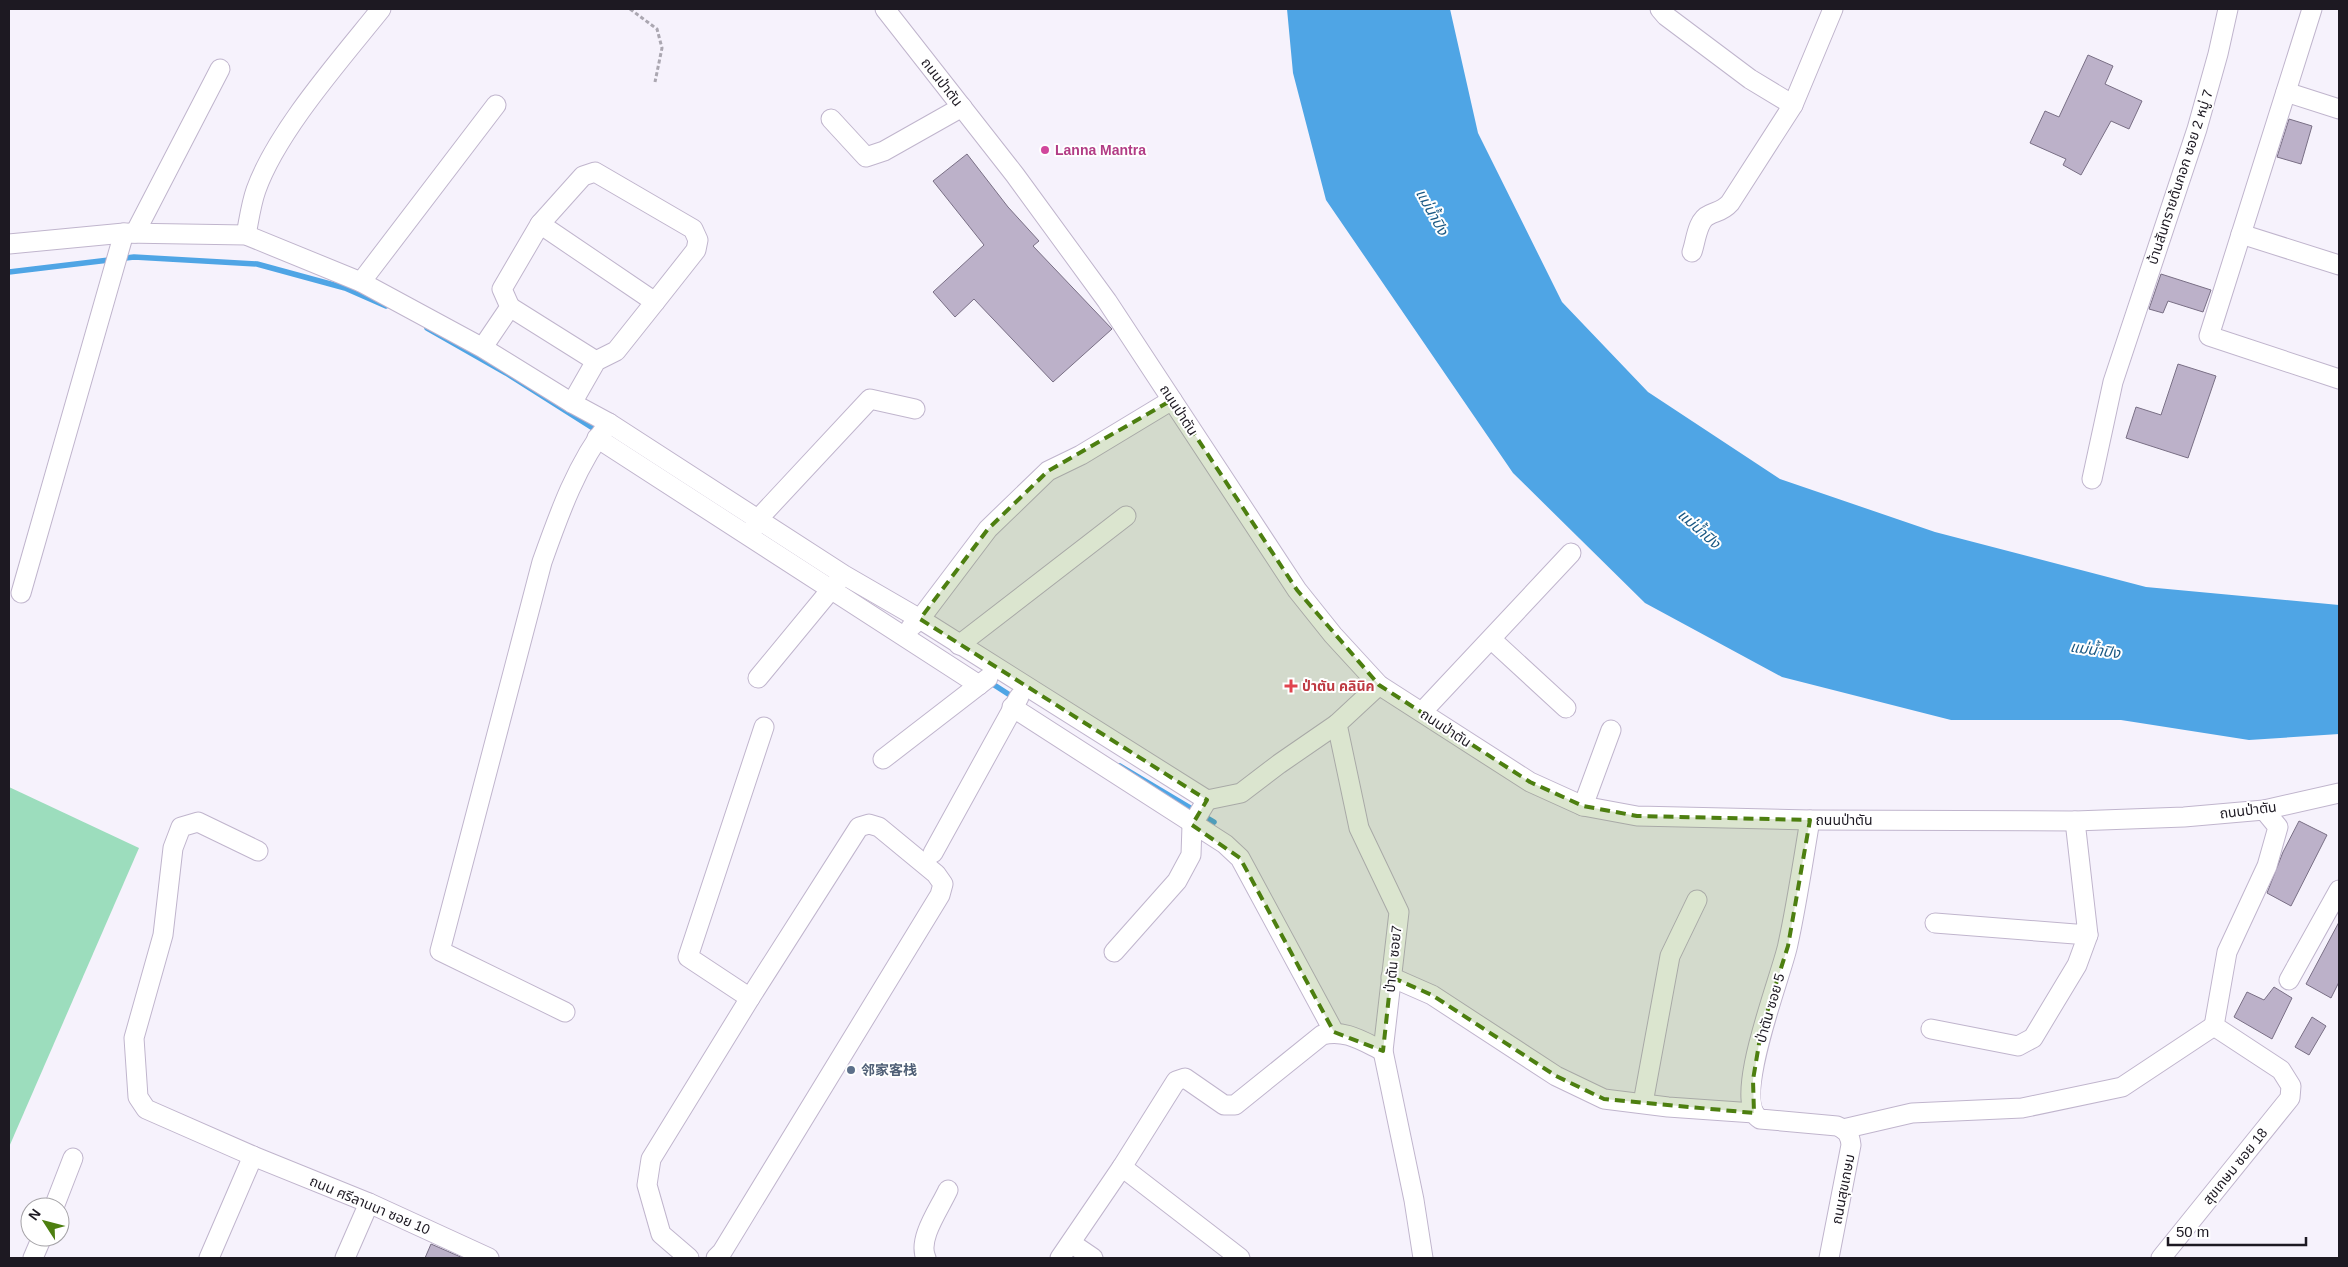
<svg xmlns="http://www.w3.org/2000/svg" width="2348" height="1267" viewBox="0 0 2348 1267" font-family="Arial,'Noto Sans SC','Noto Sans Thai',sans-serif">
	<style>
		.green { fill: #9cddbd }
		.water { fill: #4fa5e5 }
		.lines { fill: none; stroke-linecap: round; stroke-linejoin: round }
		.stream { stroke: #4fa5e5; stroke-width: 5.5 }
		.building { fill: #bcb1c9; stroke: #796f85 }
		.minor-casing { stroke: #c0b5cd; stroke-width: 21 }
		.path { stroke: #aba7b1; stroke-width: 3; stroke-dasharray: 4 2.5; stroke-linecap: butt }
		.minor { stroke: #fff; stroke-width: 19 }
		.marked { fill: #4d7f10; fill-opacity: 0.2; stroke: #4d7f10; stroke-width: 4; stroke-dasharray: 10 6; stroke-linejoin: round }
		.hotel-dot { fill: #d1479c; stroke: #fff; stroke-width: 2 }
		.health-dot { fill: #e0444e; stroke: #fff; stroke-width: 2 }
		.service-dot { fill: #5c6f8a; stroke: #fff; stroke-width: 2 }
		.labels { text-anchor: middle; stroke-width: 4; stroke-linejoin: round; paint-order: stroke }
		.street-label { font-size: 14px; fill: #1d1922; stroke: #fff }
		.hotel-label { font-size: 14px; font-weight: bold; fill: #b23c85; stroke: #fff; text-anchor: start }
		.health-label { font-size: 14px; font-weight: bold; fill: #be3a42; stroke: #fff; text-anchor: start }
		.service-label { font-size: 14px; font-weight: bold; fill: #4e5e75; stroke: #fff; text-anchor: start }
		.water-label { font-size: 15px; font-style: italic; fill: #1b5984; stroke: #fff }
	</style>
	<rect width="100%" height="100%" fill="#f6f2fc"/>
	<path class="green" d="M 9,787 L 139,848 L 9,1147 Z"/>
	<path class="water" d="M 1287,9 L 1450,9 L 1478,133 L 1562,302 L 1648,392 L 1780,479 L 1935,532 L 2146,587 L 2339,605 L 2339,734 L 2249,740 L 2121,720 L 1951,720 L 1782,677 L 1645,603 L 1513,473 L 1326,200 L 1293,73 Z"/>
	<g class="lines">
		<g class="stream">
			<path d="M 9,272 L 134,257 L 257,264 L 345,288 L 386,306"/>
			<path d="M 427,328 L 506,373 L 599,432"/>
			<path d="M 988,681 L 1016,699"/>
			<path d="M 1120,766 L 1214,822"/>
		</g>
	</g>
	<g class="building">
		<path d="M 2088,55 L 2113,66 L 2105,84 L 2142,101 L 2129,129 L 2111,121 L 2081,175 L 2063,165 L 2066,159 L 2030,143 L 2045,111 L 2059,117 Z"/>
		<path d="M 2289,119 L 2312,126 L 2301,164 L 2277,157 Z"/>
		<path d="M 967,154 L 1008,207 L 1039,241 L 1033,246 L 1112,329 L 1053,382 L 974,299 L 955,317 L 933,292 L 984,245 L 933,181 Z"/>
		<path d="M 2161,274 L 2211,290 L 2203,312 L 2168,301 L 2163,313 L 2149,309 Z"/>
		<path d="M 2178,364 L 2216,376 L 2188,458 L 2126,438 L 2136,407 L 2161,415 Z"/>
		<path d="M 2299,821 L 2327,835 L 2291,906 L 2267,893 L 2283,852 Z"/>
		<path d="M 2339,922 L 2339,982 L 2331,998 L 2306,984 Z"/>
		<path d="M 2274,987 L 2292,998 L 2272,1039 L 2234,1017 L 2247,992 L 2264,1000 Z"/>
		<path d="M 2312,1017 L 2326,1026 L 2309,1055 L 2295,1047 Z"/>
		<path d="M 431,1244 L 463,1258 L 425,1258 Z"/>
	</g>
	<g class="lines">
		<defs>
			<g id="minor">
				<path d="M 885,9 L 1015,175 L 1107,301 L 1297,590 L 1333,635 L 1379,685 L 1530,782 L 1583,806 L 1637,816 L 1810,820 L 2075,821 L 2184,817 L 2264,810 L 2339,793"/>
				<path d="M 1660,9 L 1666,16 L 1750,79 L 1793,105"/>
				<path d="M 2312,9 L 2209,336 L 2339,379"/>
				<path d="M 2286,92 L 2339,109"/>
				<path d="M 831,119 L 866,157 L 884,151 L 962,107"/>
				<path d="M 540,224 L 583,176 L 595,172 L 693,229 L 698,240 L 696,250 L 655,302"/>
				<path d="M 135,233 L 220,69"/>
				<path d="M 2241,234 L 2339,265"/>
				<path d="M 246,235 C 249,220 251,204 256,190 C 277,131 341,59 381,9"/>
				<path d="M 9,244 L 124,233 L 246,235 L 361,282 L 483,348 L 572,403 L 609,423 L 844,575 L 920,619 L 1207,800 L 1241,793 L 1279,764 L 1337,724"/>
				<path d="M 1692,252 C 1696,241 1697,220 1709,215 C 1717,211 1723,211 1730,203 L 1793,105 L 1833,9"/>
				<path d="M 361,282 L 496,105"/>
				<path d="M 510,307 L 596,361"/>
				<path d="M 487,341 L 510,307 L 502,289 L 540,224 L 655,302 L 616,351 L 596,361 L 572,403"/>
				<path d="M 597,438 L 979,685"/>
				<path d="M 2092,479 L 2113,382 L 2197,129 L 2218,54 L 2228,9"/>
				<path d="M 753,529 L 759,518 L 870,399 L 915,409"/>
				<path d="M 21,593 L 124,233"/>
				<path d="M 911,627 L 920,619 L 988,529 L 1048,471 L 1081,455 L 1172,400"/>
				<path d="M 1491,639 L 1566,708"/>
				<path d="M 959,645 L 1126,516"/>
				<path d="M 758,678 L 838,581"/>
				<path d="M 1379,685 L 1337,724 L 1359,828 L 1399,912 L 1383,1051 L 1414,1200 L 1423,1258"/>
				<path d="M 1012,707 L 1225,844 L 1240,858 L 1334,1032"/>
				<path d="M 1422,712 L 1571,553"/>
				<path d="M 883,759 L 988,678"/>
				<path d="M 1583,806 L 1611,730"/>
				<path d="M 1810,820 C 1803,861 1797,903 1788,944 C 1783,972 1730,1102 1760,1119 L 1837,1126 C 1847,1130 1850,1135 1851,1145 L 1829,1258"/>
				<path d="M 258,851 L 198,822 L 181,827 L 173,848 L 163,935 L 134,1038 L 138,1097 L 146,1109 L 253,1156 L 369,1203 L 489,1258"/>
				<path d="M 933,853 L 1019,697"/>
				<path d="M 1935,923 L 2088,935 L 2075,821"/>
				<path d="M 1114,952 L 1177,881 L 1191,855 L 1192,825 L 1207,800"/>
				<path d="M 1391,977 L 1432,995 L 1556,1076 L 1604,1099 L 1668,1107 L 1754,1113"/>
				<path d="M 2289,980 L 2339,890"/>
				<path d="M 750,998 L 688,957 L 764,727"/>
				<path d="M 565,1012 L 440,951 L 542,562 C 559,514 577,463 609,423"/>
				<path d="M 1931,1029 L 2018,1046 L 2033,1038 L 2077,965 L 2088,935"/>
				<path d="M 1643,1103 L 1670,956 L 1697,900"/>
				<path d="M 1843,1129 L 1912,1113 L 2022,1108 L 2122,1087 L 2214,1026"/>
				<path d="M 1122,1167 L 1240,1258"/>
				<path d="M 54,1207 L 73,1158"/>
				<path d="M 1071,1243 L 1093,1258"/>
				<path d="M 33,1258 L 42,1237"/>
				<path d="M 209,1258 L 253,1156"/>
				<path d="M 345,1258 L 369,1203"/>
				<path d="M 689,1258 L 661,1234 L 647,1185 L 651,1159 L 750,998 L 859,827 L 869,824 L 879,827 L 936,874 L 943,884 L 940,895 L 722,1252 L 716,1258"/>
				<path d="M 926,1258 C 917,1239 940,1208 948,1190"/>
				<path d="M 1060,1258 L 1122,1167 L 1176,1081 L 1185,1078 L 1224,1105 L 1235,1105 L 1322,1035 C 1345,1029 1362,1041 1383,1051"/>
				<path d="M 2161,1258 L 2290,1098 L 2291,1086 L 2281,1070 L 2214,1026 L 2227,952 L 2267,866 L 2278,827 L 2264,810"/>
			</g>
		</defs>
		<use href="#minor" class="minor-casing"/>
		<path class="path" d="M 630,9 L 657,29 L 662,48 L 655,82"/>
		<use href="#minor" class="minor"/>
	</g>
	<path class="marked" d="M 1172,400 L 1297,590 L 1379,685 L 1530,782 L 1583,806 L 1637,816 L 1810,820 L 1788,946 L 1761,1032 L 1753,1080 L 1754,1113 L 1604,1099 L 1556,1076 L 1432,995 L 1391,977 L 1383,1051 L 1334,1032 L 1240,858 L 1192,825 L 1207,800 L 920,619 L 988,529 L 1048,471 Z"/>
	<circle class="hotel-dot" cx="1045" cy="150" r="5"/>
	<path class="health-dot" d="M1288.5 678.5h5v5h5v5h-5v5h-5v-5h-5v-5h5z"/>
	<circle class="service-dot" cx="851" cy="1070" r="5"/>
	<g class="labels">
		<g class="street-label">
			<text transform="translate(942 82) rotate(52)" y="5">ถนนป่าตัน</text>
			<text transform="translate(2180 177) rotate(-72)" y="5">บ้านสันทรายต้นกอก ซอย 2 หมู่ 7</text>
			<text transform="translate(1179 410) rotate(57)" y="5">ถนนป่าตัน</text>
			<text transform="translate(1446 728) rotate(33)" y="5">ถนนป่าตัน</text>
			<text transform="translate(2248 810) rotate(-7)" y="5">ถนนป่าตัน</text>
			<text x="1844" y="825">ถนนป่าตัน</text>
			<text transform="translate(1393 959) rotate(-84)" y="5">ป่าตัน ซอย7</text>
			<text transform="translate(1770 1008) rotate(-74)" y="5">ป่าตัน ซอย 5</text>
			<text transform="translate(2235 1166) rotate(-51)" y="5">สุขเกษม ซอย 18</text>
			<text transform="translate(1843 1189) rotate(-79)" y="5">ถนนสุขเกษม</text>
			<text transform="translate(370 1205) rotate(23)" y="5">ถนน ศรีลานนา ซอย 10</text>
		</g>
		<g class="hotel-label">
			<text x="1055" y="155">Lanna Mantra</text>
		</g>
		<g class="health-label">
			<text x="1302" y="691">ป่าตัน คลินิค</text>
		</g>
		<g class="service-label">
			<text x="861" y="1075">邻家客栈</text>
		</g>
		<g class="water-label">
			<text transform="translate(1432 212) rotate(61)" y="5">แม่น้ำปิง</text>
			<text transform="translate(1699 529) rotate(41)" y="5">แม่น้ำปิง</text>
			<text transform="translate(2095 650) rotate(8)" y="5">แม่น้ำปิง</text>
		</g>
	</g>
	<rect width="2348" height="1267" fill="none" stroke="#1d1922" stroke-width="20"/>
	<g transform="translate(45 1222) rotate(306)"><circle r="24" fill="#ffffff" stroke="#a5a3a7"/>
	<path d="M0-4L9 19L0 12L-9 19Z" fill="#4d7f10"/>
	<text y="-8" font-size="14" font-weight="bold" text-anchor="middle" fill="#1d1922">N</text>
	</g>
	<path d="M2168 1237v8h138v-8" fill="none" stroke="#1d1922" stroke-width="2.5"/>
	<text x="2176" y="1237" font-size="15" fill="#1d1922" stroke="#ffffff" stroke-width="4" paint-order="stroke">50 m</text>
</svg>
